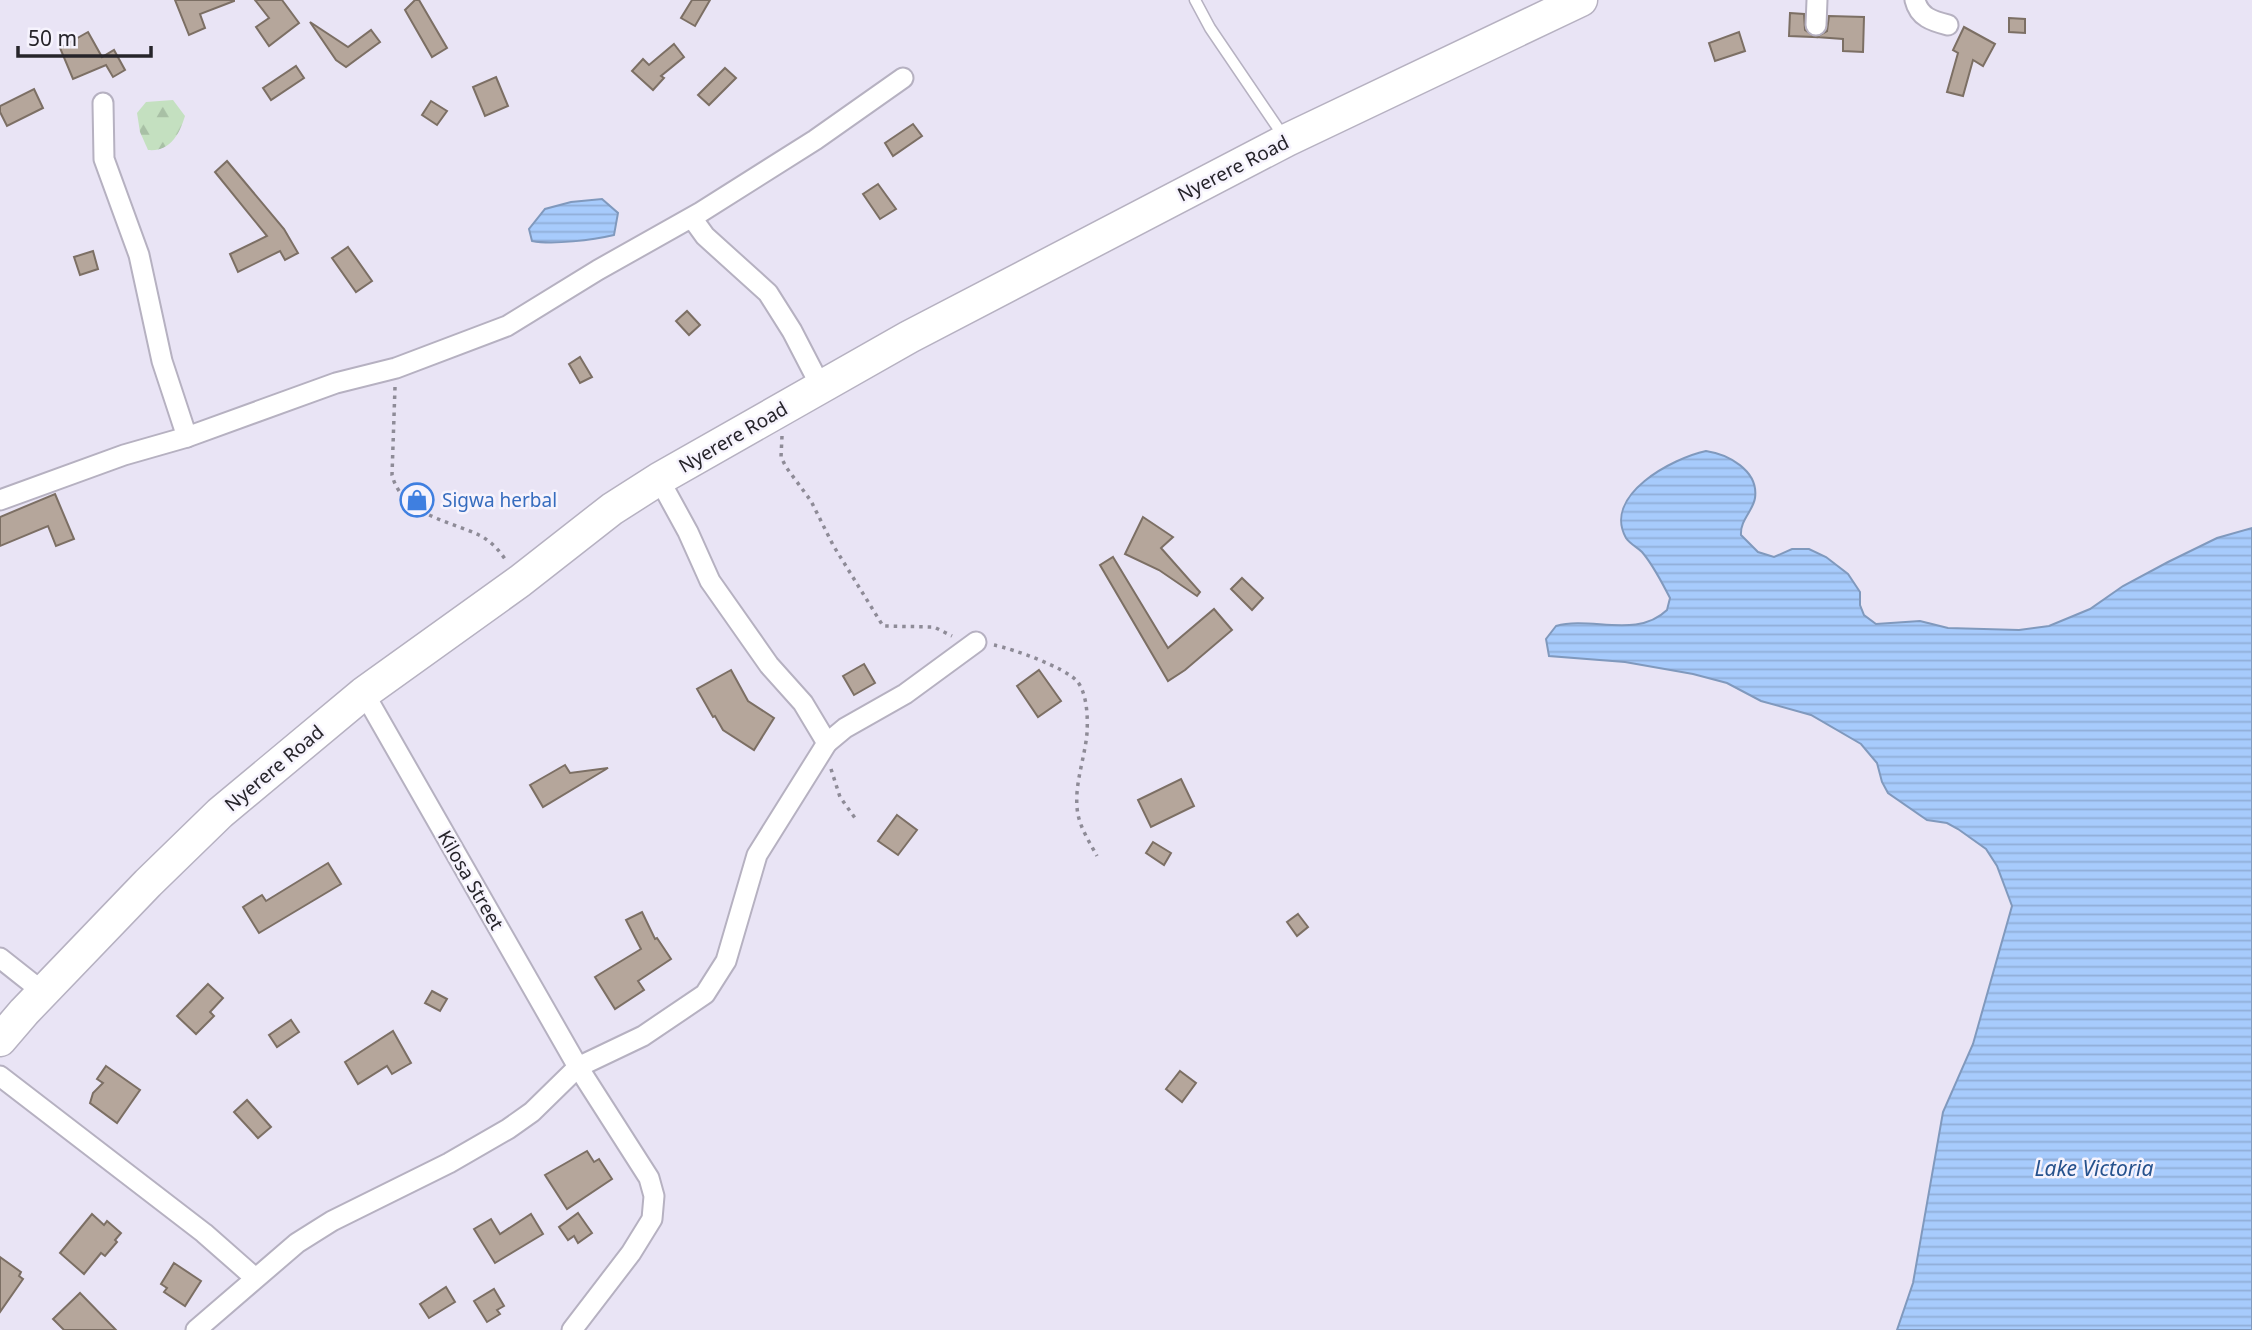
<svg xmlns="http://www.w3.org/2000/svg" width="2252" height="1330" viewBox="0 0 2252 1330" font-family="'Noto Sans',sans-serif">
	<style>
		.forest { fill: url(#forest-firs) }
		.water { fill: url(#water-rules); stroke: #8099bd; stroke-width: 2 }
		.building { fill: #b5a69b; stroke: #7c6f64; stroke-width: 2 }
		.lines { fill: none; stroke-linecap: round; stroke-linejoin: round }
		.lane-casing { stroke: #b6b1c1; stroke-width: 13 }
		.street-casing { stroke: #b6b1c1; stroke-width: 23 }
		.primary-casing { stroke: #b6b1c1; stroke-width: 35 }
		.path { stroke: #8e8b97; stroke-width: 3.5; stroke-dasharray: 3.5 5; stroke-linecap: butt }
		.lane { stroke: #fff; stroke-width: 10 }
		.street { stroke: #fff; stroke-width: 19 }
		.primary { stroke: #fff; stroke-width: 32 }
		.labels { text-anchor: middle; stroke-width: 5; stroke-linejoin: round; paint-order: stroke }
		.street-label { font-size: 19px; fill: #26242a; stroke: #f6f3fd }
		.shop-label { font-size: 19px; fill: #366cbe; stroke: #f6f3fd; text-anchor: start }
		.water-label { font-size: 21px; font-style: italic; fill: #26528d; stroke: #f6f3fd }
	</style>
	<defs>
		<pattern id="forest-firs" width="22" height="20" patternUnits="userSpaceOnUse" patternTransform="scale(1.75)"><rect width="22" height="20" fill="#c4e0c0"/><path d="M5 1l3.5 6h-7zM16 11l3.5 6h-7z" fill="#a8c0a5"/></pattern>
		<pattern id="water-rules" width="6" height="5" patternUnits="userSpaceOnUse" patternTransform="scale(1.75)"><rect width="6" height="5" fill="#a7cbfc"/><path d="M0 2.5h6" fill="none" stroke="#90aed8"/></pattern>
	</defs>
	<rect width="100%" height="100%" fill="#e9e4f5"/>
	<path class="forest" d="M 173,100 L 185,116 C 179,135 170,152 148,150 L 140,132 L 137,113 L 146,102 Z"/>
	<g class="water">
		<path d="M 602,199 L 618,213 L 614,235 C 593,240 553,245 532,241 L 529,229 L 545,209 L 571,202 Z"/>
		<path d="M 1706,451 C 1727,454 1759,470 1755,498 C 1753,511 1740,520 1741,535 L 1758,552 L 1774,557 L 1792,549 L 1809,549 L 1826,557 L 1848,574 L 1860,592 L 1860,605 L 1864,615 L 1876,624 L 1920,621 L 1948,628 L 2019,630 L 2049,626 L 2090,609 L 2123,586 L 2168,562 L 2217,538 L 2252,528 L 2252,1330 L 1897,1330 L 1913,1283 L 1943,1112 L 1973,1044 L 2012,906 L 1997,866 L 1986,849 L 1958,829 L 1947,823 L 1927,820 L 1888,793 L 1882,782 L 1877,763 L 1861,744 L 1811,715 L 1761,701 L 1727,683 L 1693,674 L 1625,662 L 1549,656 L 1546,639 L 1556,626 C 1591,616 1637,639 1667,610 L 1670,598 C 1662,583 1654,566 1642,552 C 1637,547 1630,544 1626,538 C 1602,495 1673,458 1706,451 Z"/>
	</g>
	<g class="building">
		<path d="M 175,0 L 234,0 L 234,1 L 200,14 L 205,28 L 189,35 Z"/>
		<path d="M 255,0 L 282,0 L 299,23 L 269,46 L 256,27 L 269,18 Z"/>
		<path d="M 415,0 L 419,0 L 447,48 L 432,57 L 405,10 Z"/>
		<path d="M 692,0 L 710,0 L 695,26 L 681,18 Z"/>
		<path d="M 1790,13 L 1804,14 L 1805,30 L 1815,37 L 1789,36 Z"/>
		<path d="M 1829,16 L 1864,17 L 1863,52 L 1843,51 L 1843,39 L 1816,37 L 1827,31 Z"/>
		<path d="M 2009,18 L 2025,19 L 2025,33 L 2009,32 Z"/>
		<path d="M 310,22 L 348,47 L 371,30 L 380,42 L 346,67 L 336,60 Z"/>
		<path d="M 1964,27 L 1995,44 L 1983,66 L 1973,60 L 1963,96 L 1947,92 L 1958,53 L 1953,50 Z"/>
		<path d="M 88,32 L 102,57 L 114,50 L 125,70 L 113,77 L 106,65 L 73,79 L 60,48 Z"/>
		<path d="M 1739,32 L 1745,51 L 1715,61 L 1709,43 Z"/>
		<path d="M 674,44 L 684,57 L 661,76 L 664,78 L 653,90 L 632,71 L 643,59 L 649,65 Z"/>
		<path d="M 296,66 L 304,78 L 271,100 L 263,88 Z"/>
		<path d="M 725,68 L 736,78 L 709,105 L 698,95 Z"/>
		<path d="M 496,77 L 508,106 L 485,116 L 473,87 Z"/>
		<path d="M 34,89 L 43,108 L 7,126 L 0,112 L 0,106 Z"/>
		<path d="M 431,101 L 447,111 L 437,125 L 422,115 Z"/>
		<path d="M 913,124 L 922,136 L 893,156 L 885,143 Z"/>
		<path d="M 227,161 L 284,229 L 298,253 L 285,260 L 280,251 L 238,272 L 230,254 L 267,236 L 215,172 Z"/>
		<path d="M 878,184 L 896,209 L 880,219 L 863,194 Z"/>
		<path d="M 348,247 L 372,281 L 356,292 L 332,258 Z"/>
		<path d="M 93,251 L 98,269 L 80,275 L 74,257 Z"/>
		<path d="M 687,311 L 700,325 L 689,335 L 676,321 Z"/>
		<path d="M 580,357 L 592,377 L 580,383 L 569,364 Z"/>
		<path d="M 55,494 L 74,539 L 56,546 L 48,526 L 0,546 L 0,517 Z"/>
		<path d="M 1143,517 L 1173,537 L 1161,548 L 1200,592 L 1197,596 L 1159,570 L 1125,554 Z"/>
		<path d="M 1113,557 L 1168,648 L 1214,609 L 1232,630 L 1185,670 L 1168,681 L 1100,565 Z"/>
		<path d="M 1242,578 L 1263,598 L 1252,610 L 1231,589 Z"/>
		<path d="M 864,664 L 875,683 L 854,695 L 843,676 Z"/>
		<path d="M 731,670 L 748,701 L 774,718 L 754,750 L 723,730 L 715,716 L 713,717 L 697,689 Z"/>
		<path d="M 1039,670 L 1061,701 L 1038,717 L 1017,686 Z"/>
		<path d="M 565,765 L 570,773 L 608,768 L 543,807 L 530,785 Z"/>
		<path d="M 1181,779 L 1194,806 L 1151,827 L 1138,800 Z"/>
		<path d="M 897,815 L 917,830 L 898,855 L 878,841 Z"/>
		<path d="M 1153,842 L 1171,853 L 1164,865 L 1146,853 Z"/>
		<path d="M 328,863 L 341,884 L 259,933 L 243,907 L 262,895 L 266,901 Z"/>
		<path d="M 642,912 L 655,939 L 657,938 L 671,959 L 638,981 L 644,990 L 615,1009 L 595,977 L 641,949 L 626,920 Z"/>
		<path d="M 1298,914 L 1308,927 L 1297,936 L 1287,922 Z"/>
		<path d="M 208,984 L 223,998 L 210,1012 L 214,1016 L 196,1034 L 177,1016 Z"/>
		<path d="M 432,991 L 447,999 L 440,1011 L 425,1003 Z"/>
		<path d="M 291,1020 L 299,1032 L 277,1047 L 269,1035 Z"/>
		<path d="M 393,1031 L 411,1063 L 392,1074 L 387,1066 L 358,1084 L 345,1062 Z"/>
		<path d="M 106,1066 L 140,1090 L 117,1123 L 90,1103 L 93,1093 L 103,1083 L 97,1079 Z"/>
		<path d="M 1180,1071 L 1196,1083 L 1182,1102 L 1166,1089 Z"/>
		<path d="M 247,1100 L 271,1127 L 258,1138 L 234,1112 Z"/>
		<path d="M 587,1151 L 594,1162 L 599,1159 L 612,1179 L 567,1209 L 545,1175 Z"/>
		<path d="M 578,1213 L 592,1233 L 578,1243 L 574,1236 L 568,1240 L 559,1227 Z"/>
		<path d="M 92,1214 L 104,1225 L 107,1221 L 121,1233 L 115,1240 L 117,1242 L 105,1256 L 101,1253 L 84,1274 L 60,1253 Z"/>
		<path d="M 531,1214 L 543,1234 L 495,1263 L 474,1229 L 491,1219 L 500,1234 Z"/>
		<path d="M 0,1257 L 21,1272 L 19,1276 L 23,1279 L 0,1312 Z"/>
		<path d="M 174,1263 L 201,1281 L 185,1306 L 164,1292 L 167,1288 L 161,1284 Z"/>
		<path d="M 446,1287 L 455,1302 L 429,1318 L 420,1304 Z"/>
		<path d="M 494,1289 L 504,1306 L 497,1310 L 500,1314 L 487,1322 L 474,1301 Z"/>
		<path d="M 80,1293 L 116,1330 L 64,1330 L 53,1319 Z"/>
	</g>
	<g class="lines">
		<defs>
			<path id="lane" d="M 1195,0 L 1210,28 L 1284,137"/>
			<g id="street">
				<path d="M 1915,0 C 1919,17 1932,21 1948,25"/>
				<path d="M 1816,25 L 1817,0"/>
				<path d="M 103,103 L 104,159 L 139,255 L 162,361 L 187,437"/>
				<path d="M 692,218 L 705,236 L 768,293 L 792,331 L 821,387"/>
				<path d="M 659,479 L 688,532 L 710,581 L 769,665 L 803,703 L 827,743"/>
				<path d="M 0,500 L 124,455 L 187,437 L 336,383 L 396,368 L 507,326 L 598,270 L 701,212 L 815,140 L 903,78"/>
				<path d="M 364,693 L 578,1067 L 649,1178 L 654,1196 L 652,1219 L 631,1253 L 572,1330"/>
				<path d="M 0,958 L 43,992"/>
				<path d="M 0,1076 L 204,1233 L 254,1277"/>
				<path d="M 196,1330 L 297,1243 L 332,1221 L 449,1163 L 508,1129 L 532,1112 L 578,1067 L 643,1036 L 705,994 L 726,961 L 757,855 L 827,743 L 845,728 L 905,694 L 976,642"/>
			</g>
			<path id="primary" d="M 0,1040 L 24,1012 L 148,883 L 220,813 L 364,693 L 520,581 L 612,509 L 659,479 L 909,337 L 1287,140 L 1581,0"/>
		</defs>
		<use href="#lane" class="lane-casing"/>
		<use href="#street" class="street-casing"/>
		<use href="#primary" class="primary-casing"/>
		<g class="path">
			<path d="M 395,387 L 392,475 C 402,514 449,521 479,535 C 491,541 500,551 507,562"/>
			<path d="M 782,436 L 781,457 L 786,467 L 811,501 L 833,545 L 883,626 L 934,627 L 952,636"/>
			<path d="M 994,645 C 1013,649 1064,667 1077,681 C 1087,693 1088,717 1087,733 C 1085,757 1075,782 1077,807 C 1078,825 1089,841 1097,856"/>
			<path d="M 831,769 L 840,797 L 855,818"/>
		</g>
		<use href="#lane" class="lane"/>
		<use href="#street" class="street"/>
		<use href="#primary" class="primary"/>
	</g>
	<defs>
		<symbol id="shop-ring" viewBox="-11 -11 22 22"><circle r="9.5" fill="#f6f3fd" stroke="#3f7fe0" stroke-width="1.5"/><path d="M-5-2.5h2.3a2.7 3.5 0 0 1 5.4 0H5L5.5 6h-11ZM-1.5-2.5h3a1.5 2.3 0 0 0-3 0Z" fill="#3f7fe0"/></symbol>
	</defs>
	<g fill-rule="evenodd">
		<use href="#shop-ring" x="398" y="481" width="38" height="38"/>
	</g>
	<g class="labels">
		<g class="street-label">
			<text transform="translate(1233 168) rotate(-27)" y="7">Nyerere Road</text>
			<text transform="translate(733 437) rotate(-30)" y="7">Nyerere Road</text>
			<text transform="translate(274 768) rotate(-40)" y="7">Nyerere Road</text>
			<text transform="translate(471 880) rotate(60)" y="7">Kilosa Street</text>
		</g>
		<g class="shop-label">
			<text x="442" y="507">Sigwa herbal</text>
		</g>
		<g class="water-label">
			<text x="2094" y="1176">Lake Victoria</text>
		</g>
	</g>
	<path d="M18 46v10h133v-10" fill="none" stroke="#26242a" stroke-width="3.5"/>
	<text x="28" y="46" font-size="21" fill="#26242a" stroke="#f6f3fd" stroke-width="5" paint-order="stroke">50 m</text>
</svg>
